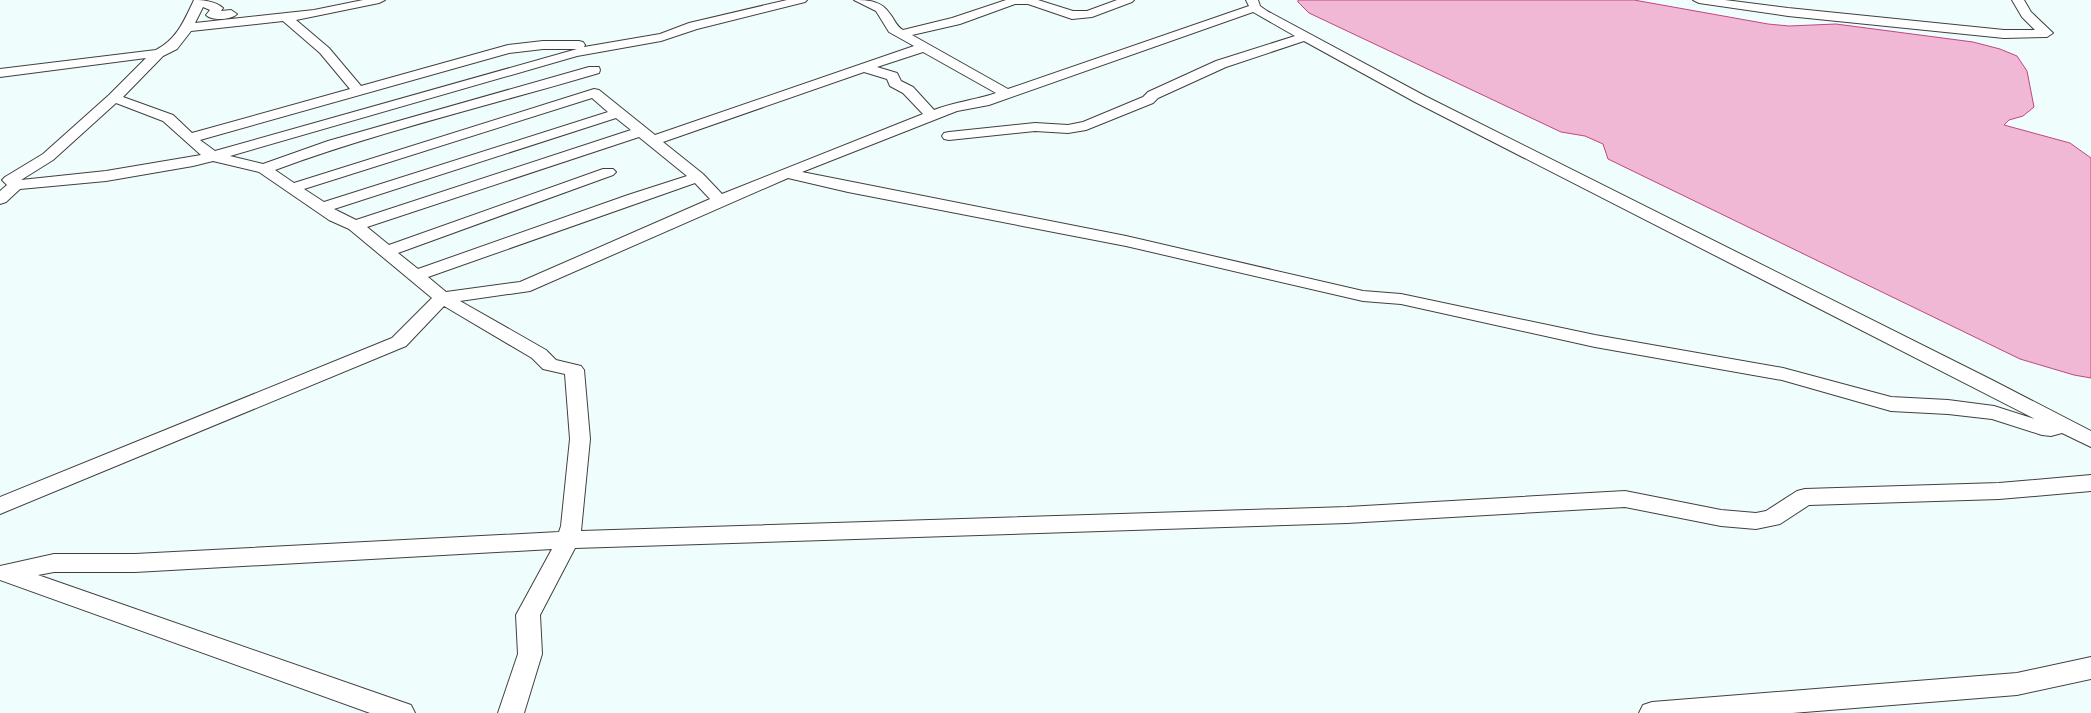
<svg xmlns="http://www.w3.org/2000/svg" width="2091" height="713" viewBox="0 0 2091 713" font-family="'PT Serif',serif">
	<style>
		.water { fill: #f1b8d6; stroke: #c24583 }
		.lines { fill: none; stroke-linecap: round; stroke-linejoin: round }
		.minor-casing { stroke: #404040; stroke-width: 2 }
		.minor { fill: #fff; fill-rule: evenodd }
	</style>
	<rect width="100%" height="100%" fill="#effefc"/>
	<path class="water" d="M 1298,0 L 1634,0 L 1768,24 L 1789,26 L 1836,24 L 1973,42 L 2000,49 L 2017,56 L 2027,71 L 2034,107 L 2023,116 L 2009,120 L 2004,125 L 2070,143 L 2091,158 L 2091,378 L 2074,375 L 2020,359 L 1608,159 L 1603,144 L 1585,136 L 1561,132 L 1309,13 L 1298,2 Z"/>
	<g class="lines">
		<defs>
			<g id="minor">
				<path d="M 194,0 C 204,0 215,1 223,8 L 221,11 L 231,10 L 237,14 C 231,20 212,21 206,15 L 210,10 L 203,7 L 195,23 L 314,10 L 363,0 L 385,0 L 379,3 L 296,20 L 329,48 L 361,86 L 508,45 L 543,41 L 579,41 L 583,42 L 585,45 L 584,47 L 660,34 L 689,23 L 787,0 L 807,0 L 805,2 L 697,29 L 661,41 L 577,56 L 230,156 L 263,164 L 328,141 L 589,67 L 599,67 L 600,70 L 599,73 C 491,105 381,131 275,170 L 294,183 L 594,89 L 599,90 L 655,135 L 914,46 L 889,32 L 876,11 L 854,0 C 869,0 882,1 890,14 C 895,20 896,26 903,30 L 952,18 L 1006,0 L 1038,0 L 1073,11 L 1087,11 L 1117,0 L 1134,0 L 1132,2 L 1092,17 L 1072,19 L 1028,4 L 1015,4 L 960,24 L 912,35 L 1008,89 L 1249,6 L 1246,0 L 1258,0 L 1260,6 L 1267,11 L 1425,96 L 1992,380 L 2091,431 L 2091,447 L 2062,433 L 2051,436 L 2042,435 L 1992,419 L 1948,414 L 1891,411 L 1782,380 L 1595,347 L 1401,304 L 1363,301 L 1126,246 L 848,192 L 788,178 L 530,291 L 460,301 L 546,350 L 556,360 L 581,366 L 584,370 L 590,439 L 581,531 L 1347,507 L 1625,491 L 1721,510 L 1756,513 L 1766,511 L 1797,491 L 1805,489 L 1999,483 L 2091,475 L 2091,491 L 1999,499 L 1809,505 L 1780,524 L 1756,529 L 1721,526 L 1625,507 L 1347,523 L 575,548 L 540,615 L 542,654 L 524,713 L 498,713 L 518,654 L 516,615 L 552,549 L 135,572 L 54,572 L 38,575 L 411,705 L 415,713 L 370,713 L 0,580 L 0,566 L 54,554 L 135,554 L 559,532 L 561,526 L 570,439 L 565,374 L 543,369 L 532,358 L 444,306 L 406,346 L 0,514 L 0,497 L 392,338 L 432,298 L 349,229 L 329,220 L 259,172 L 213,161 L 193,166 L 106,181 L 20,189 L 6,202 L 0,204 L 0,191 L 7,185 L 2,180 L 5,177 L 43,154 L 109,95 L 146,58 L 0,77 L 0,69 L 156,50 C 177,39 184,21 194,0 ZM 1253,12 L 1295,36 L 1216,61 L 1148,92 L 1143,97 L 1083,122 L 1068,125 L 1035,123 L 949,132 L 944,133 L 942,136 L 944,139 L 949,140 L 1035,131 L 1068,133 L 1086,130 L 1153,103 L 1158,98 L 1226,67 L 1304,41 L 1415,102 L 2035,419 L 1994,406 L 1948,400 L 1891,397 L 1783,368 L 1595,335 L 1401,294 L 1363,291 L 1126,236 L 802,172 L 957,111 L 989,105 ZM 283,21 L 320,53 L 350,89 L 192,133 L 173,115 L 123,97 L 163,56 L 177,49 L 191,31 ZM 543,49 L 577,49 L 215,151 L 200,140 L 509,53 ZM 923,52 L 996,93 C 976,100 954,102 934,110 L 913,87 L 901,81 L 897,73 L 877,67 ZM 864,72 L 887,79 L 890,86 L 903,93 L 923,114 L 722,194 L 703,174 L 663,142 ZM 592,98 L 608,112 L 324,202 L 304,189 ZM 116,103 L 163,121 L 201,155 L 106,171 L 21,180 L 53,160 ZM 616,118 L 631,130 L 356,220 L 334,209 ZM 639,137 L 687,176 L 628,195 L 418,269 L 398,253 L 613,175 L 616,172 L 613,169 L 603,169 L 389,245 L 367,227 ZM 695,183 L 710,199 L 520,282 L 446,292 L 428,277 Z"/>
				<path d="M 1693,0 L 1725,0 L 1788,8 L 2004,30 L 2035,30 L 2022,17 L 2012,0 L 2024,0 L 2031,12 L 2053,33 L 2047,37 L 2004,38 L 1788,16 L 1699,3 Z"/>
				<path d="M 2091,657 L 2091,679 L 2017,695 L 1792,713 L 1639,713 L 1643,705 L 1652,702 L 2017,673 Z"/>
			</g>
		</defs>
		<use href="#minor" class="minor-casing"/>
		<use href="#minor" class="minor"/>
	</g>
</svg>
